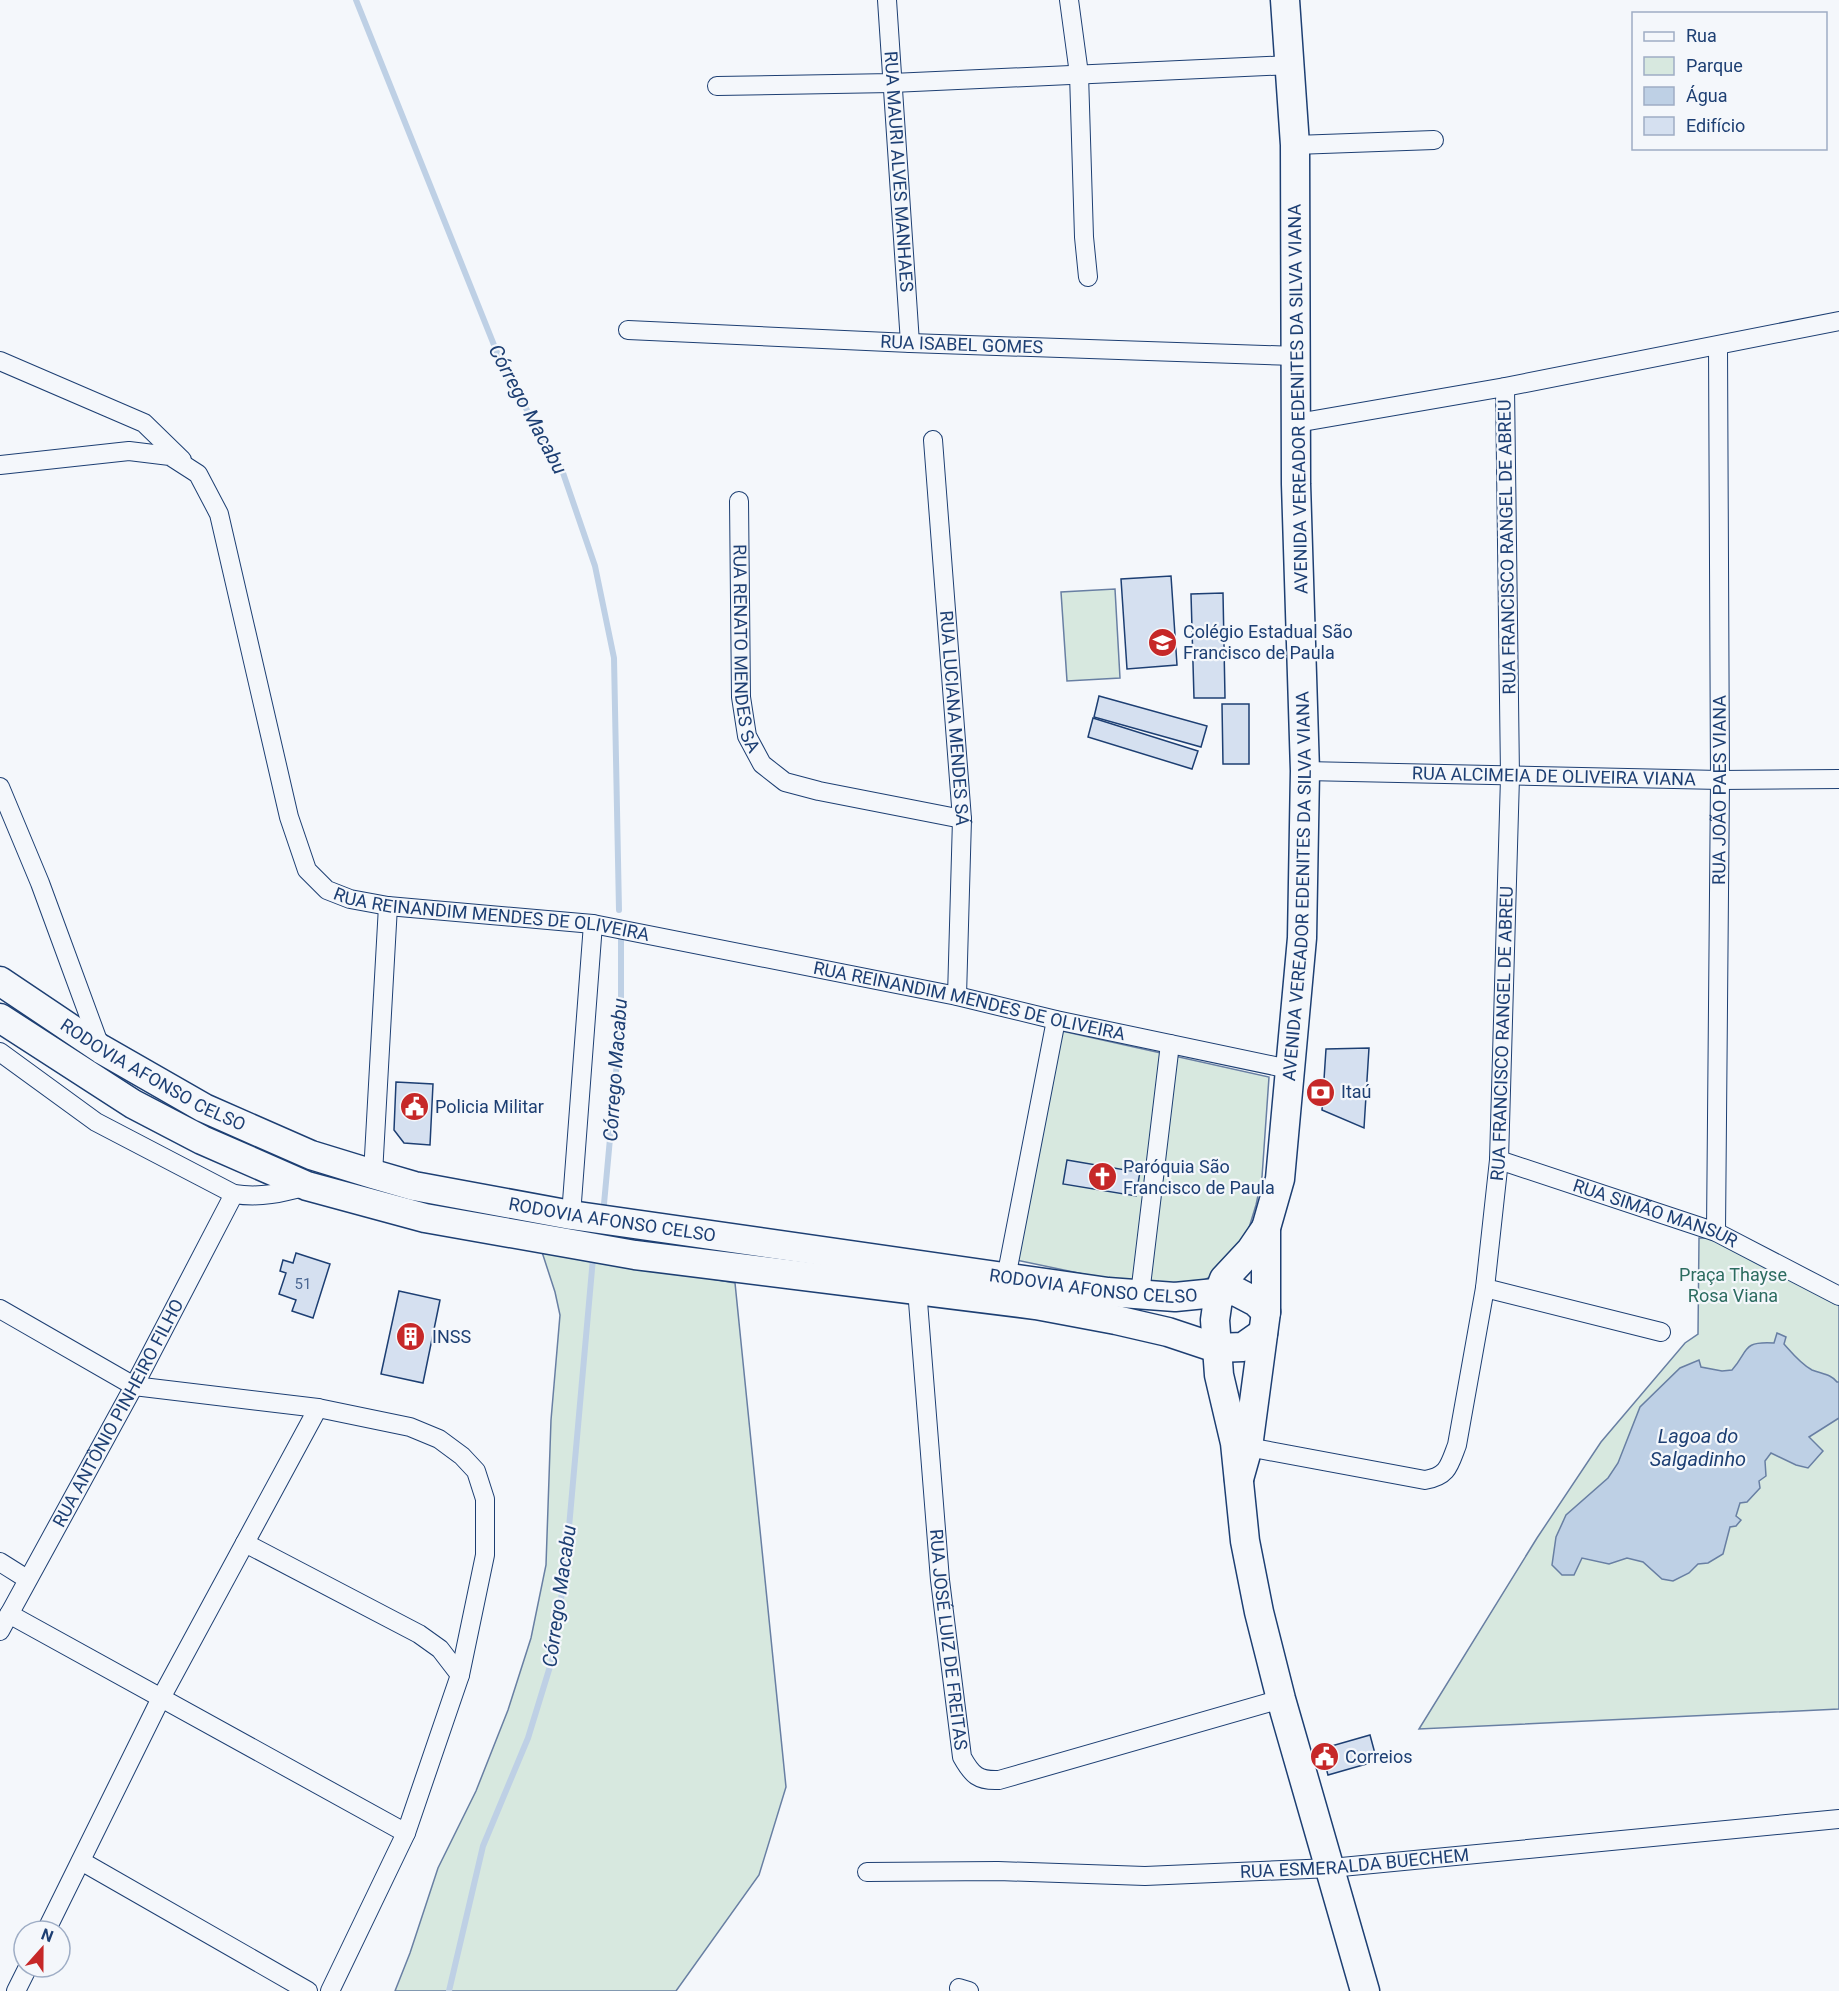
<svg xmlns="http://www.w3.org/2000/svg" width="1839" height="1991" viewBox="0 0 1839 1991" font-family="Roboto,sans-serif">
	<style>
		.green { fill: #d7e8df; stroke: #687fa3; stroke-width: 1.5 }
		.water { fill: #bed0e5; stroke: #687fa3; stroke-width: 1.5 }
		.lines { fill: none; stroke-linecap: round; stroke-linejoin: round }
		.stream { stroke: #bed0e5; stroke-width: 6 }
		.building { fill: #d5e0f0; stroke: #1d3f73; stroke-width: 1.5 }
		.minor-casing { stroke: #1d3f73; stroke-width: 20 }
		.primary-casing { stroke: #1d3f73; stroke-width: 31 }
		.minor { stroke: #f4f7fb; stroke-width: 18 }
		.primary { stroke: #f4f7fb; stroke-width: 28 }
		.labels { text-anchor: middle; stroke-width: 4.5; stroke-linejoin: round; paint-order: stroke }
		.number-label { font-size: 15px; fill: #4b6792 }
		.street-label { font-size: 18px; fill: #1d3f73; stroke: #f4f7fb }
		.poi-label { font-size: 18px; fill: #1d3f73; stroke: #f4f7fb; text-anchor: start }
		.park-label { font-size: 18px; fill: #2c6c60; stroke: #f4f7fb }
		.water-label { font-size: 20px; font-style: italic; fill: #1d3f73; stroke: #f4f7fb }
	</style>
	<rect width="100%" height="100%" fill="#f4f7fb"/>
	<g class="green">
		<path d="M 1115,589 L 1120,678 L 1067,681 L 1061,592 Z"/>
		<path d="M 1062,1031 L 1269,1077 L 1262,1177 L 1256,1205 L 1248,1231 L 1214,1275 L 1192,1286 L 1155,1289 L 1016,1260 Z"/>
		<path d="M 1699,1238 L 1711,1238 L 1839,1305 L 1839,1709 L 1419,1729 L 1537,1538 L 1601,1442 L 1685,1343 L 1698,1334 Z"/>
		<path d="M 541,1249 L 735,1283 L 786,1787 L 759,1875 L 676,1991 L 395,1991 L 410,1953 L 438,1868 L 476,1791 L 508,1710 L 531,1638 L 546,1565 L 551,1420 L 560,1315 L 555,1292 Z"/>
	</g>
	<path class="water" d="M 1777,1333 L 1786,1337 L 1784,1344 C 1792,1353 1801,1364 1812,1370 C 1822,1374 1831,1374 1837,1382 L 1839,1382 L 1839,1418 L 1809,1437 L 1823,1451 L 1808,1468 L 1796,1465 L 1771,1453 L 1765,1461 L 1766,1476 L 1759,1481 L 1760,1488 L 1747,1502 L 1740,1503 L 1736,1516 L 1741,1520 L 1736,1526 L 1730,1527 L 1723,1554 L 1708,1563 L 1698,1564 L 1689,1573 L 1673,1581 L 1662,1579 L 1643,1562 L 1627,1558 L 1609,1564 L 1582,1558 L 1574,1575 L 1562,1575 L 1552,1565 L 1556,1537 L 1566,1515 L 1608,1478 L 1618,1463 L 1640,1407 L 1680,1368 L 1699,1360 L 1701,1367 L 1722,1371 L 1732,1370 C 1749,1351 1741,1341 1774,1343 Z"/>
	<g class="lines">
		<g class="stream">
			<path d="M 356,0 L 506,375 L 561,467 L 595,566 L 614,658 L 619,910"/>
			<path d="M 604,1204 L 621,1018 L 621,937"/>
			<path d="M 449,1991 L 483,1846 L 528,1738 L 552,1660 L 565,1572 L 593,1258"/>
		</g>
	</g>
	<g class="building">
		<path d="M 1171,576 L 1177,665 L 1127,669 L 1121,579 Z"/>
		<path d="M 1223,593 L 1225,698 L 1194,698 L 1191,594 Z"/>
		<path d="M 1099,696 L 1207,726 L 1201,747 L 1094,717 Z"/>
		<path d="M 1222,704 L 1249,704 L 1249,764 L 1223,764 Z"/>
		<path d="M 1093,718 L 1198,751 L 1192,769 L 1088,737 Z"/>
		<path d="M 1369,1048 L 1364,1128 L 1322,1110 L 1326,1049 Z"/>
		<path d="M 396,1082 L 433,1084 L 430,1145 L 404,1143 L 394,1130 Z"/>
		<path d="M 1067,1160 L 1131,1171 L 1132,1163 L 1141,1165 L 1136,1196 L 1063,1184 Z"/>
		<path d="M 296,1253 L 330,1264 L 313,1318 L 292,1311 L 296,1300 L 279,1294 L 286,1273 L 280,1271 L 283,1260 L 293,1263 Z"/>
		<path d="M 399,1291 L 440,1300 L 423,1383 L 381,1374 Z"/>
		<path d="M 1370,1735 L 1377,1761 L 1328,1775 L 1321,1749 Z"/>
	</g>
	<g class="lines">
		<defs>
			<g id="minor">
				<path id="s1" d="M 887,0 L 910,343"/>
				<path d="M 1069,0 L 1079,74 L 1084,237 L 1088,277"/>
				<path d="M 717,86 L 892,83 L 1291,65"/>
				<path d="M 1295,145 L 1434,140"/>
				<path id="s2" d="M 628,330 L 910,343 L 1296,356"/>
				<path d="M 0,361 L 144,423 L 182,460"/>
				<path d="M 1297,423 L 1505,387 L 1839,321"/>
				<path id="s3" d="M 933,440 L 962,819 L 957,996"/>
				<path id="s4" d="M 0,465 L 129,451 L 170,456 L 198,474 L 219,514 L 289,817 L 307,870 L 327,890 L 350,899 L 388,906 L 593,924 L 957,996 L 1056,1020 L 1289,1069"/>
				<path id="s5" d="M 739,501 L 741,697 L 747,736 L 762,764 L 785,782 L 819,791 L 962,819"/>
				<path id="s6" d="M 1305,771 L 1720,780 L 1839,779"/>
				<path d="M 0,787 L 40,883 L 101,1049"/>
				<path d="M 0,1052 L 96,1122 L 234,1194 C 261,1198 281,1193 307,1186"/>
				<path id="s7" d="M 1499,1160 L 1716,1232 L 1839,1296"/>
				<path d="M 373,1174 L 388,906"/>
				<path d="M 571,1215 L 593,924"/>
				<path id="s8" d="M 1716,1232 L 1720,780 L 1718,346"/>
				<path d="M 1006,1278 L 1056,1020"/>
				<path d="M 1485,1288 L 1661,1332"/>
				<path id="s9" d="M 917,1289 L 940,1580 L 962,1757 C 972,1775 978,1781 999,1780 L 1281,1699"/>
				<path d="M 1140,1294 L 1170,1044"/>
				<path d="M 0,1309 L 134,1386 L 318,1408 L 410,1427 L 439,1439 L 462,1456 L 476,1471 L 485,1499 L 485,1555 L 460,1675 L 406,1833 L 330,1991"/>
				<path id="s10" d="M 1248,1447 L 1425,1480 C 1448,1476 1449,1466 1457,1445 L 1485,1288 L 1499,1160 L 1510,777 L 1505,387"/>
				<path d="M 245,1543 L 419,1634 L 440,1649 L 460,1675"/>
				<path d="M 0,1562 L 27,1579"/>
				<path d="M 9,1614 L 406,1833"/>
				<path id="s11" d="M 0,1631 L 134,1386 L 234,1194"/>
				<path d="M 81,1861 L 308,1991"/>
				<path id="s12" d="M 867,1872 L 998,1871 L 1145,1876 L 1331,1868 L 1839,1819"/>
				<path d="M 46,1931 L 161,1698 L 318,1408"/>
				<path d="M 959,1988 L 969,1991"/>
				<path d="M 16,1991 L 28,1967"/>
			</g>
			<g id="primary">
				<path id="s13" d="M 0,981 L 101,1049 L 204,1108 L 311,1155 L 373,1174 L 414,1186 L 571,1215 L 1108,1292 L 1175,1297 L 1235,1291 L 1256,1302 L 1266,1312"/>
				<path d="M 0,1018 L 133,1104 L 202,1140 L 307,1186 L 425,1218 L 635,1255 L 1036,1305 L 1116,1320 L 1168,1332 L 1216,1348 L 1243,1347 L 1263,1333"/>
				<path d="M 1266,1228 L 1251,1250 L 1224,1279 L 1219,1292 L 1215,1320 L 1219,1375 L 1235,1443 L 1245,1541 L 1259,1612 L 1281,1699 L 1365,1991"/>
				<path id="s14" d="M 1239,1479 L 1248,1447 L 1266,1312 L 1266,1228 L 1280,1179 L 1302,938 L 1305,771 L 1296,484 L 1295,145 L 1285,0"/>
			</g>
		</defs>
		<use href="#minor" class="minor-casing"/>
		<use href="#primary" class="primary-casing"/>
		<use href="#minor" class="minor"/>
		<use href="#primary" class="primary"/>
	</g>
	<defs>
		<symbol id="school-disc" viewBox="-11 -11 22 22"><circle r="9.5" fill="#c62828" stroke="#f4f7fb"/><path d="M0-5L7-2L0 1L-7-2ZM-4 1L0 2.5L4 1V4Q0 6-4 4Z" fill="#fff"/></symbol>
		<symbol id="bank-disc" viewBox="-11 -11 22 22"><circle r="9.5" fill="#c62828" stroke="#f4f7fb"/><path d="M-6-4H6V4H-6ZM0-2.3a2.3 2.3 0 1 0 0 4.6a2.3 2.3 0 1 0 0-4.6Z" fill="#fff"/></symbol>
		<symbol id="civic-disc" viewBox="-11 -11 22 22"><circle r="9.5" fill="#c62828" stroke="#f4f7fb"/><path d="M-.6-6.5H3V-4.5H.6V-3L4-1V1h2V6H-6V1h2V-1L-.6-3ZM-1.2 2.5V6h2.4V2.5Z" fill="#fff"/></symbol>
		<symbol id="church-disc" viewBox="-11 -11 22 22"><circle r="9.5" fill="#c62828" stroke="#f4f7fb"/><path d="M-1.2-6h2.4v3.5h3.3v2.4h-3.3V6h-2.4V-.1h-3.3v-2.4h3.3Z" fill="#fff"/></symbol>
		<symbol id="building-disc" viewBox="-11 -11 22 22"><circle r="9.5" fill="#c62828" stroke="#f4f7fb"/><path d="M-4-6H4V6H1V3H-1V6H-4ZM-2.5-4.3h1.7v1.8h-1.7ZM.8-4.3h1.7v1.8H.8ZM-2.5-1h1.7V.8h-1.7ZM.8-1h1.7V.8H.8Z" fill="#fff"/></symbol>
	</defs>
	<g fill-rule="evenodd">
		<use href="#school-disc" x="1146" y="626" width="33" height="33"/>
		<use href="#bank-disc" x="1304" y="1076" width="33" height="33"/>
		<use href="#civic-disc" x="398" y="1090" width="33" height="33"/>
		<use href="#church-disc" x="1086" y="1160" width="33" height="33"/>
		<use href="#building-disc" x="394" y="1320" width="33" height="33"/>
		<use href="#civic-disc" x="1308" y="1740" width="33" height="33"/>
	</g>
	<g class="labels">
		<g class="number-label">
			<text x="303" y="1289">51</text>
		</g>
		<g class="street-label">
			<text dy="6" stroke="none"><textPath href="#s1" startOffset="172">RUA MAURI ALVES MANHAES</textPath></text>
			<text dy="6" stroke="none"><textPath href="#s2" startOffset="334">RUA ISABEL GOMES</textPath></text>
			<text transform="translate(1298 399) rotate(-91)" y="6">AVENIDA VEREADOR EDENITES DA SILVA VIANA</text>
			<text transform="translate(1507 547) rotate(-91)" y="6">RUA FRANCISCO RANGEL DE ABREU</text>
			<text dy="6" stroke="none"><textPath href="#s5" startOffset="148">RUA RENATO MENDES SA</textPath></text>
			<text dy="6" stroke="none"><textPath href="#s3" startOffset="279">RUA LUCIANA MENDES SÁ</textPath></text>
			<text dy="6" stroke="none"><textPath href="#s6" startOffset="249">RUA ALCIMEIA DE OLIVEIRA VIANA</textPath></text>
			<text dy="6" stroke="none"><textPath href="#s8" startOffset="442">RUA JOÃO PAES VIANA</textPath></text>
			<text dy="6" stroke="none"><textPath href="#s14" startOffset="598">AVENIDA VEREADOR EDENITES DA SILVA VIANA</textPath></text>
			<text dy="6" stroke="none"><textPath href="#s4" startOffset="812">RUA REINANDIM MENDES DE OLIVEIRA</textPath></text>
			<text dy="6" stroke="none"><textPath href="#s4" startOffset="1298">RUA REINANDIM MENDES DE OLIVEIRA</textPath></text>
			<text dy="6" stroke="none"><textPath href="#s10" startOffset="646">RUA FRANCISCO RANGEL DE ABREU</textPath></text>
			<text dy="6" stroke="none"><textPath href="#s13" startOffset="180">RODOVIA AFONSO CELSO</textPath></text>
			<text dy="6" stroke="none"><textPath href="#s7" startOffset="165">RUA SIMÃO MANSUR</textPath></text>
			<text dy="6" stroke="none"><textPath href="#s13" startOffset="666">RODOVIA AFONSO CELSO</textPath></text>
			<text dy="6" stroke="none"><textPath href="#s13" startOffset="1152">RODOVIA AFONSO CELSO</textPath></text>
			<text dy="6" stroke="none"><textPath href="#s11" startOffset="248">RUA ANTÔNIO PINHEIRO FILHO</textPath></text>
			<text dy="6" stroke="none"><textPath href="#s9" startOffset="352">RUA JOSÉ LUIZ DE FREITAS</textPath></text>
			<text dy="6" stroke="none"><textPath href="#s12" startOffset="488">RUA ESMERALDA BUECHEM</textPath></text>
		</g>
		<g class="poi-label">
			<text x="1183" y="638">Colégio Estadual São<tspan x="1183" dy="21">Francisco de Paula</tspan></text>
			<text x="1341" y="1098">Itaú</text>
			<text x="435" y="1113">Policia Militar</text>
			<text x="1123" y="1173">Paróquia São<tspan x="1123" dy="21">Francisco de Paula</tspan></text>
			<text x="432" y="1343">INSS</text>
			<text x="1345" y="1763">Correios</text>
		</g>
		<g class="park-label">
			<text x="1733" y="1281">Praça Thayse<tspan x="1733" dy="21">Rosa Viana</tspan></text>
		</g>
		<g class="water-label">
			<text transform="translate(528 409) rotate(62)" y="7">Córrego Macabu</text>
			<text transform="translate(615 1070) rotate(-86)" y="7">Córrego Macabu</text>
			<text x="1698" y="1443">Lagoa do<tspan x="1698" dy="23">Salgadinho</tspan></text>
			<text transform="translate(559 1596) rotate(-82)" y="7">Córrego Macabu</text>
		</g>
	</g>
	<rect x="1632" y="12" width="195" height="138" fill="#f4f7fb" stroke="#9eadc5" stroke-width="1.5"/>
	<rect x="1644" y="32" width="30" height="9" fill="#f4f7fb" stroke="#9eadc5" stroke-width="1.5"/>
	<text x="1686" y="42" font-size="18" fill="#1d3f73">Rua</text>
	<rect x="1644" y="57" width="30" height="18" fill="#d7e8df" stroke="#9eadc5" stroke-width="1.5"/>
	<text x="1686" y="72" font-size="18" fill="#1d3f73">Parque</text>
	<rect x="1644" y="87" width="30" height="18" fill="#bed0e5" stroke="#9eadc5" stroke-width="1.5"/>
	<text x="1686" y="102" font-size="18" fill="#1d3f73">Água</text>
	<rect x="1644" y="117" width="30" height="18" fill="#d5e0f0" stroke="#9eadc5" stroke-width="1.5"/>
	<text x="1686" y="132" font-size="18" fill="#1d3f73">Edifício</text>
	<g transform="translate(42 1949) rotate(21)"><circle r="28" fill="#f4f7fb" stroke="#9eadc5" stroke-width="1.5"/>
	<path d="M0-4.5L10 22L0 15L-10 22Z" fill="#c62828"/>
	<text y="-9" font-size="16" font-weight="bold" text-anchor="middle" fill="#1d3f73">N</text>
	</g>
</svg>
